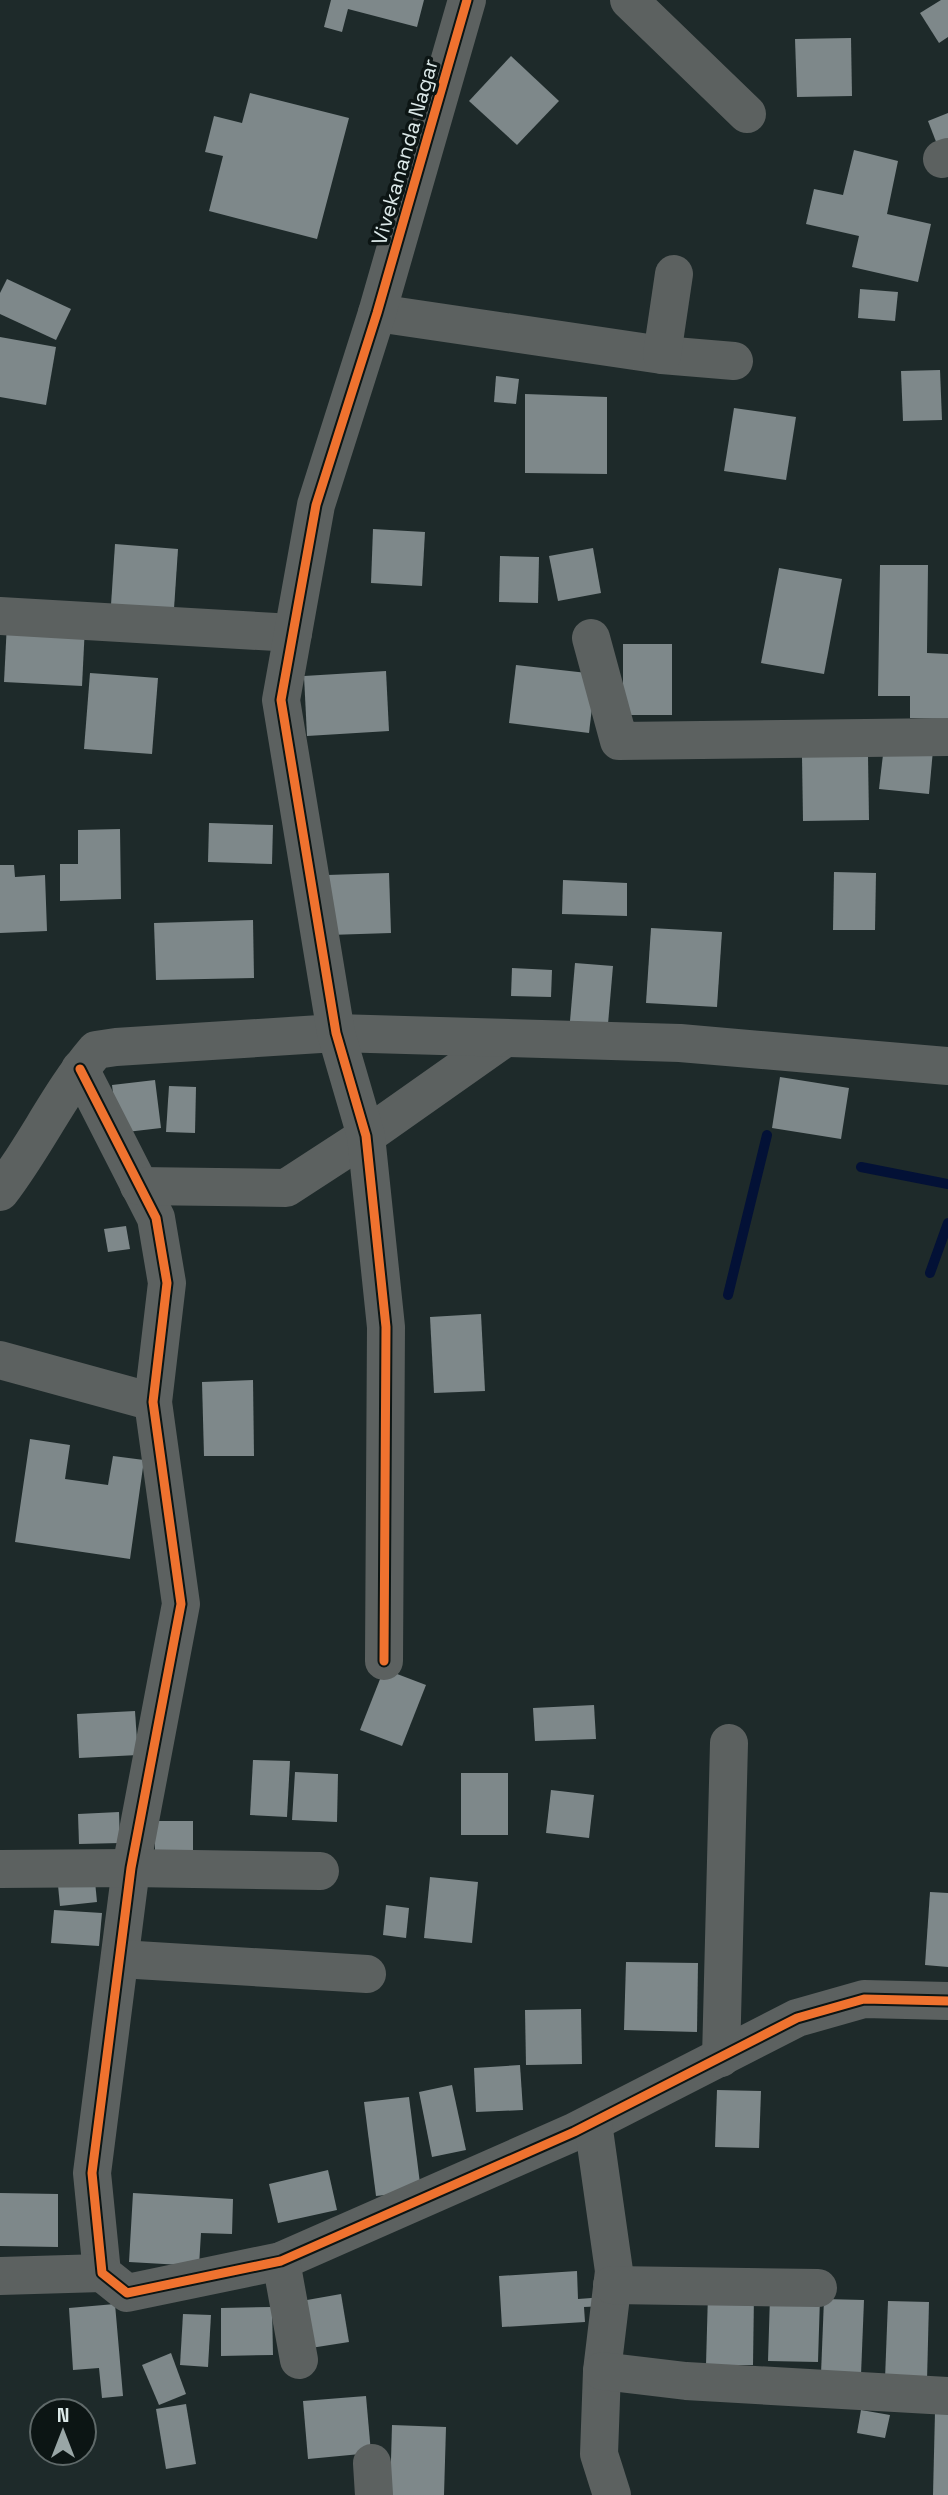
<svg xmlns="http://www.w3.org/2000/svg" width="948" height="2495" viewBox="0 0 948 2495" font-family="'Space Grotesk',sans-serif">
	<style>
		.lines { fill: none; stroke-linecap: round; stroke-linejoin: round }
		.stream { stroke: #031136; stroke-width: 10 }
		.building { fill: #7e888a }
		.street { stroke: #5c6160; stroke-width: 38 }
		.cycleway-casing { stroke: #0c1514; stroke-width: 13 }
		.cycleway { stroke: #ef722f; stroke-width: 9 }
		.labels { text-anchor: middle; stroke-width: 7; stroke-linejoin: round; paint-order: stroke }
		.street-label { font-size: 21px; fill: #dbe8e8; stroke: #0c1514 }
	</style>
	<rect width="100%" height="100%" fill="#1e2a2a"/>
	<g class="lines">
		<g class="stream">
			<path d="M 861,1167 L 948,1184"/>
			<path d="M 930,1273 L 948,1223"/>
			<path d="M 728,1295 L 767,1135"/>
		</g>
	</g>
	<g class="building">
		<path d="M 331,0 L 424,0 L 417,27 L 348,9 L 342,32 L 324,27 Z"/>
		<path d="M 941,0 L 948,0 L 948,37 L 939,43 L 920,13 Z"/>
		<path d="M 851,38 L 852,96 L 797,97 L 795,39 Z"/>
		<path d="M 511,56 L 559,101 L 517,145 L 469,101 Z"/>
		<path d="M 250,93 L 349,118 L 317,239 L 209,211 L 223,156 L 205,152 L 214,116 L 242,123 Z"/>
		<path d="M 948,113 L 948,148 L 940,152 L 928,121 Z"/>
		<path d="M 854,150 L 898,161 L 887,214 L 931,224 L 918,282 L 852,267 L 859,236 L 806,224 L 814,189 L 843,195 Z"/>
		<path d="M 7,279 L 71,309 L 56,340 L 0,314 L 0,293 Z"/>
		<path d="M 860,289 L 898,292 L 895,321 L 858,318 Z"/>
		<path d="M 0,337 L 56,347 L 46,405 L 0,397 Z"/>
		<path d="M 940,370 L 942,420 L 903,421 L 901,371 Z"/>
		<path d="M 496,376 L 519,379 L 516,404 L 494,402 Z"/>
		<path d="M 525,394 L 607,397 L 607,474 L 525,473 Z"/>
		<path d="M 734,408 L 796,417 L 786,480 L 724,471 Z"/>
		<path d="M 373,529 L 425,532 L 422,586 L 371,583 Z"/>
		<path d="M 115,544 L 178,549 L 174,609 L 111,605 Z"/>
		<path d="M 593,548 L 601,593 L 558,601 L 549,556 Z"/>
		<path d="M 500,556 L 539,557 L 538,603 L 499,602 Z"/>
		<path d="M 880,565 L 928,565 L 927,653 L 948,654 L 948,719 L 910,718 L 910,696 L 878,696 Z"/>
		<path d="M 779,568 L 842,579 L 824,674 L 761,663 Z"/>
		<path d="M 7,623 L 85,626 L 82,686 L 4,682 Z"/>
		<rect x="623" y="644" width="49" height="71"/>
		<path d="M 516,665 L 596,674 L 589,733 L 509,723 Z"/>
		<path d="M 386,671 L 389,731 L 307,736 L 304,676 Z"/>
		<path d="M 90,673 L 158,678 L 152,754 L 84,749 Z"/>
		<path d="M 884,746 L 933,750 L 929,794 L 879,789 Z"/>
		<path d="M 868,756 L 869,820 L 803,821 L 802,757 Z"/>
		<path d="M 209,823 L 273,825 L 272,864 L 208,862 Z"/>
		<path d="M 120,829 L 121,899 L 60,901 L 60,864 L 78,864 L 78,830 Z"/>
		<path d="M 0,865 L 14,865 L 15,877 L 45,875 L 47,931 L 0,933 Z"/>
		<path d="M 834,872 L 876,873 L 875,930 L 833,930 Z"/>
		<path d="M 389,873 L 391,933 L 329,935 L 327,875 Z"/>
		<path d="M 563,880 L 627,883 L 627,916 L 562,914 Z"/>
		<path d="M 253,920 L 254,978 L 156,980 L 154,923 Z"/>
		<path d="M 651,928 L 722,932 L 717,1007 L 646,1003 Z"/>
		<path d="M 575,963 L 613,966 L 608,1024 L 570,1021 Z"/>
		<path d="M 512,968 L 552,970 L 551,997 L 511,996 Z"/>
		<path d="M 780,1077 L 849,1088 L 841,1139 L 772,1128 Z"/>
		<path d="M 155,1080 L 161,1128 L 118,1133 L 112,1085 Z"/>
		<path d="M 169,1086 L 196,1087 L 195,1133 L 166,1132 Z"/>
		<path d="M 126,1226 L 130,1249 L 108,1252 L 104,1229 Z"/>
		<path d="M 481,1314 L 485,1391 L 434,1393 L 430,1317 Z"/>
		<path d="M 253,1380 L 254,1456 L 204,1456 L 202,1382 Z"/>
		<path d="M 30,1439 L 70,1445 L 65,1479 L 108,1485 L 113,1456 L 144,1460 L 130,1559 L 15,1542 Z"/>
		<path d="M 384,1669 L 426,1685 L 402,1746 L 360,1730 Z"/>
		<path d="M 594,1705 L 596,1739 L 535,1741 L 533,1708 Z"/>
		<path d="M 135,1711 L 138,1755 L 79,1758 L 77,1714 Z"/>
		<path d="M 253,1760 L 290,1761 L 287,1817 L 250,1815 Z"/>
		<path d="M 295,1772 L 338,1774 L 337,1822 L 292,1820 Z"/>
		<rect x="461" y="1773" width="47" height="62"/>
		<path d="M 551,1790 L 594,1795 L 589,1838 L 546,1833 Z"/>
		<path d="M 119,1812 L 120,1843 L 79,1844 L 78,1814 Z"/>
		<rect x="155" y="1821" width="38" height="29"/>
		<path d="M 94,1871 L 97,1902 L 60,1906 L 57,1875 Z"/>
		<path d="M 430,1877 L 478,1882 L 472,1943 L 424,1938 Z"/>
		<path d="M 930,1892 L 948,1893 L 948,1967 L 925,1965 Z"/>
		<path d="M 386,1905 L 409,1908 L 406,1938 L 383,1935 Z"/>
		<path d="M 54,1910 L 102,1913 L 99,1946 L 51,1943 Z"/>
		<path d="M 626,1962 L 698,1963 L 697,2032 L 624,2030 Z"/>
		<path d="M 581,2009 L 582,2064 L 526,2065 L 525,2010 Z"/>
		<path d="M 520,2065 L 523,2110 L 476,2112 L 474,2068 Z"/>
		<path d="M 452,2085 L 466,2150 L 432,2157 L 419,2092 Z"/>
		<path d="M 717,2090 L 761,2091 L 759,2148 L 715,2147 Z"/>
		<path d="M 409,2097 L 421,2191 L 376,2196 L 364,2102 Z"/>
		<path d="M 328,2170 L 337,2210 L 278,2223 L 269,2184 Z"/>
		<path d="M 0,2193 L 58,2194 L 58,2247 L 0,2246 Z"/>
		<path d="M 133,2193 L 233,2199 L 232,2234 L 201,2233 L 199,2266 L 129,2262 Z"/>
		<path d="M 577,2271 L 578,2299 L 605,2297 L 605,2306 L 584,2307 L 585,2322 L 502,2327 L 499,2276 Z"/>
		<path d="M 708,2293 L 754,2294 L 753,2365 L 706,2365 Z"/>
		<path d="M 341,2294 L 349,2342 L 298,2350 L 290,2303 Z"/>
		<path d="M 770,2296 L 820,2297 L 818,2362 L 768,2361 Z"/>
		<path d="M 824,2299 L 864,2300 L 861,2375 L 821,2374 Z"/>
		<path d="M 888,2301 L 929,2302 L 927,2381 L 885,2379 Z"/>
		<path d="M 115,2304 L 123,2396 L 102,2398 L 99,2368 L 73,2370 L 69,2308 Z"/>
		<path d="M 272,2307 L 273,2355 L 221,2356 L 221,2308 Z"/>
		<path d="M 183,2314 L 211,2315 L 208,2367 L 180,2365 Z"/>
		<path d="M 171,2353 L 186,2394 L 159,2405 L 142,2365 Z"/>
		<path d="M 366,2396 L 371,2453 L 308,2459 L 303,2401 Z"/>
		<path d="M 186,2404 L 196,2464 L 166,2469 L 156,2409 Z"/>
		<path d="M 861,2410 L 890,2415 L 885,2438 L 857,2433 Z"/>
		<path d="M 935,2412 L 948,2413 L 948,2495 L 933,2495 Z"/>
		<path d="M 392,2425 L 446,2427 L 444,2495 L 390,2495 Z"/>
	</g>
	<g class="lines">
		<g class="street">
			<path d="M 629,0 L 747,114"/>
			<path d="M 942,159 L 948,157"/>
			<path d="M 377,313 L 662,355 L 734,361"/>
			<path d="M 662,355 L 674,274"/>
			<path d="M 0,616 L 293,633"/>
			<path d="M 591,638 L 619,741 L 948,737"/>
			<path d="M 80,1069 L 156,1218 L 167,1283 L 153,1402 L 181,1604 L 131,1868 L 92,2173 L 102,2273 L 127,2293 L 281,2261 L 574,2132 L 797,2018 L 864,1999 L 948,2001"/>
			<path d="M 139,1186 L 286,1188 L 366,1136 L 505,1038"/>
			<path d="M 0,1192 C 35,1147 59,1093 96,1050 L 116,1047 L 336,1033 L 680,1043 L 948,1066"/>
			<path d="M 0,1360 L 153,1402"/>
			<path d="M 384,1661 L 386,1327 L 366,1136 L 336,1033 L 281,700 L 316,505 L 377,313 L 467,0"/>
			<path d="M 0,1869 L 131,1868 L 320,1871"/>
			<path d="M 120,1959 L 367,1974"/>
			<path d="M 721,2058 L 729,1743"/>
			<path d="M 593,2123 L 614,2271 L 602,2371 L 599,2454 L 612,2495"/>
			<path d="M 281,2261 L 299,2360"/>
			<path d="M 0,2276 L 102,2273"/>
			<path d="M 612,2285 L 818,2288"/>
			<path d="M 602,2371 L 686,2381 L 948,2396"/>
			<path d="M 372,2463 L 374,2495"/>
		</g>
		<defs>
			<g id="cycleway">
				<path d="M 80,1069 L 156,1218 L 167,1283 L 153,1402 L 181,1604 L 131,1868 L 92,2173 L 102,2273 L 127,2293 L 281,2261 L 574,2132 L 797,2018 L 864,1999 L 948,2001"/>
				<path d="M 384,1661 L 386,1327 L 366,1136 L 336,1033 L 281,700 L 316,505 L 377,313 L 467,0"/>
			</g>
		</defs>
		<use href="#cycleway" class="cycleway-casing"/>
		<use href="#cycleway" class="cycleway"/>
	</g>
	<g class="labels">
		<g class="street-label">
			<text transform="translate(405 152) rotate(-74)" y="7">Vivekananda Nagar</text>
		</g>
	</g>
	<g transform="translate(63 2432)"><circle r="33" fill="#0c1514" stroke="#5f6969" stroke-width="2"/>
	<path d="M0-5L12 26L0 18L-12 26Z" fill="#99a6a6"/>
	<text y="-10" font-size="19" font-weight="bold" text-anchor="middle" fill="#dbe8e8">N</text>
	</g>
</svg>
